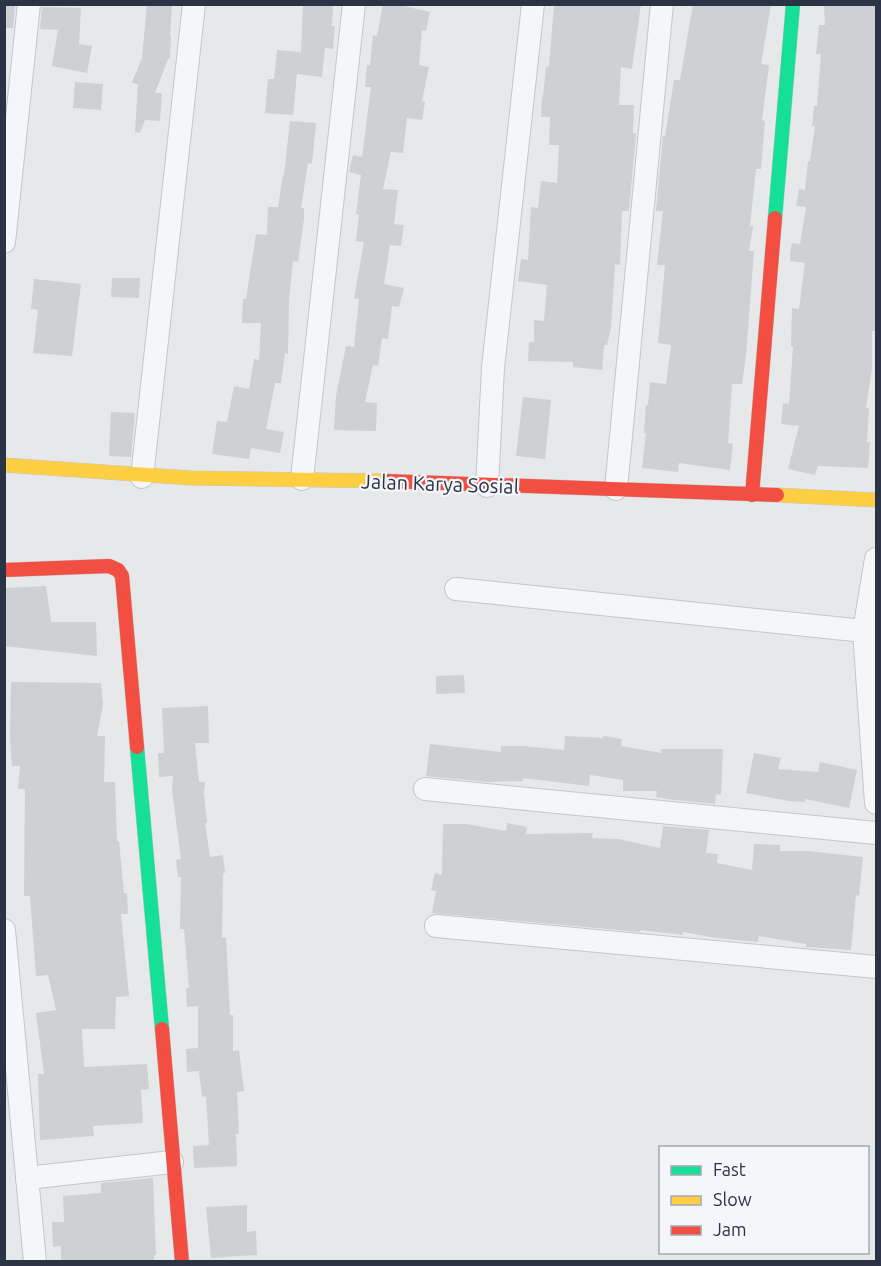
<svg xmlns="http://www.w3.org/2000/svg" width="881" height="1266" viewBox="0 0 881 1266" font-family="Ubuntu,sans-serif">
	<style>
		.building { fill: #ced0d3 }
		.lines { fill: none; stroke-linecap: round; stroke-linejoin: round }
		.street-casing { stroke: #c4c6c8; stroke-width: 24 }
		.fast-casing { stroke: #c4c6c8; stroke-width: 15 }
		.slow-casing { stroke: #c4c6c8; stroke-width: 15 }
		.jam-casing { stroke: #c4c6c8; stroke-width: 15 }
		.street { stroke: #f5f6f7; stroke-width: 22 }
		.fast { stroke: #16e098; stroke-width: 14 }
		.slow { stroke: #ffcf43; stroke-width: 14 }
		.jam { stroke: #f24e42; stroke-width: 14 }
		.labels { text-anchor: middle; stroke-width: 4.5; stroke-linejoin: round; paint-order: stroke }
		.street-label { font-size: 20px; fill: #2b3445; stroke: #f4f6f9 }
	</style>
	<rect width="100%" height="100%" fill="#e6e8ea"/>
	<g class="building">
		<path d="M 147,4 L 172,6 L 170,35 L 171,35 L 170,59 L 168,59 L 155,93 L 162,93 L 160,121 L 145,120 L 140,133 L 135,132 L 138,85 L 132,82 L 142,58 Z"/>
		<path d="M 303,4 L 333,4 L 332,26 L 335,26 L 333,49 L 325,48 L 322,77 L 297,74 L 293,115 L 265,113 L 268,79 L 274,79 L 277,50 L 301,52 Z"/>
		<path d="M 383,4 L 395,4 L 430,12 L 426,31 L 422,30 L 419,65 L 429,67 L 422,101 L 425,102 L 422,120 L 407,118 L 403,153 L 391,152 L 383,189 L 398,190 L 394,224 L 404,225 L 401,246 L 390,245 L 384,284 L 404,288 L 399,307 L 392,306 L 388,339 L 382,338 L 378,366 L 373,365 L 365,402 L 377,403 L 376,431 L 334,430 L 336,396 L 346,346 L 354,347 L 359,299 L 354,298 L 364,242 L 356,241 L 359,215 L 356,214 L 361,175 L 349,172 L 353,155 L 362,157 L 371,87 L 365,87 L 367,65 L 370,65 L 373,35 L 377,36 Z"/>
		<path d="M 554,4 L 641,4 L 632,69 L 621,67 L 619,105 L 634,105 L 633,133 L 636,133 L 629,211 L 622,211 L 620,265 L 615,264 L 611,327 L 607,345 L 604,345 L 602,370 L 573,367 L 573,362 L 528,361 L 529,342 L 534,342 L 534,320 L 544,321 L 547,285 L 518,281 L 521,259 L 528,260 L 531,207 L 538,208 L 541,181 L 557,183 L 559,145 L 549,145 L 550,117 L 541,117 L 542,97 L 543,97 L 546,66 L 549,67 Z"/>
		<path d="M 693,4 L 771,4 L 761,64 L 769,65 L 762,120 L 765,121 L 761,169 L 756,169 L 750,226 L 753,226 L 749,251 L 754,251 L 746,355 L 742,384 L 732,384 L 728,443 L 733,444 L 730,470 L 679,463 L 678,472 L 642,468 L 646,433 L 644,433 L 646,405 L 648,405 L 650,382 L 666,384 L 671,345 L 658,343 L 665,265 L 657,265 L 663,211 L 656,211 L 663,136 L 665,136 L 674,80 L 680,80 Z"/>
		<path d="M 824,4 L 876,4 L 875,68 L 876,68 L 876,307 L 875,331 L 872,331 L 872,369 L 866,408 L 869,408 L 867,442 L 870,442 L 868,468 L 818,466 L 815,475 L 788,469 L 799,426 L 781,424 L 783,403 L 789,404 L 793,347 L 791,346 L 792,308 L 799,309 L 805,263 L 790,261 L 790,254 L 792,243 L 800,244 L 806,207 L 796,206 L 799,189 L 805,190 L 808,161 L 810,161 L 815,126 L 812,126 L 814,106 L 817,106 L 821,54 L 816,54 L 819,25 L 825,25 Z"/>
		<path d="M 4,6 L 15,6 L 13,28 L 4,28 Z"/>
		<path d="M 42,7 L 81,8 L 79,44 L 92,46 L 87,73 L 52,66 L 58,30 L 40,29 Z"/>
		<path d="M 75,82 L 103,84 L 101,110 L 73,108 Z"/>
		<path d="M 290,121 L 316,123 L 312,164 L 308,163 L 301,208 L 304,208 L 304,219 L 298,262 L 293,261 L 289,301 L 288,354 L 285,353 L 281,383 L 275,383 L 266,429 L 284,432 L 280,453 L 251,448 L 249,459 L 212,454 L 217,421 L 227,422 L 234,386 L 249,389 L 254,359 L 259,360 L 261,323 L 242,323 L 243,299 L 246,299 L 256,234 L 267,235 L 268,207 L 278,207 L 283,175 L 284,175 Z"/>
		<path d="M 112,278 L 140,278 L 139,298 L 111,297 Z"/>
		<path d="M 34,279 L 81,284 L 72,356 L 33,353 L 38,310 L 31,309 Z"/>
		<path d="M 523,397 L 551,400 L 545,459 L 516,456 Z"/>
		<path d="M 111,412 L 135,413 L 131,457 L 109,456 Z"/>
		<path d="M 46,586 L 51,622 L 96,622 L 97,656 L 4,646 L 4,588 Z"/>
		<path d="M 464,675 L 465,693 L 436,694 L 436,676 Z"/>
		<path d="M 11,682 L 101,683 L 103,705 L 97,736 L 105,736 L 104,782 L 115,782 L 117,841 L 119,841 L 124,893 L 127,893 L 128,914 L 121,914 L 129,996 L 116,997 L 115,1029 L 82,1029 L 84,1067 L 147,1064 L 149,1089 L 141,1090 L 143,1123 L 93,1126 L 94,1136 L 40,1140 L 38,1074 L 44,1074 L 36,1013 L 56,1010 L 48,975 L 36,976 L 30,896 L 24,896 L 25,789 L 18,789 L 20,766 L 12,766 L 10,736 Z"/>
		<path d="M 208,706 L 209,743 L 195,743 L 199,782 L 205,782 L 204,793 L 207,823 L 205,823 L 210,857 L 223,855 L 225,873 L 223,873 L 222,938 L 226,937 L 230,1015 L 233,1015 L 233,1051 L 239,1050 L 244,1091 L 237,1092 L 239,1134 L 236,1134 L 237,1166 L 194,1168 L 193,1146 L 209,1145 L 206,1096 L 202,1097 L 199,1071 L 187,1072 L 186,1049 L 198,1048 L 198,1006 L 187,1007 L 186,988 L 189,988 L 184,929 L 180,929 L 181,877 L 178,877 L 176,860 L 181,859 L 172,790 L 173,776 L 159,777 L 158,753 L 164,753 L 162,708 Z"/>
		<path d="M 565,736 L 603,738 L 603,736 L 622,739 L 621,746 L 661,753 L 661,749 L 723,749 L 721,795 L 716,794 L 715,804 L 666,799 L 656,797 L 657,791 L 623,791 L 623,780 L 590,775 L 589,786 L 523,778 L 523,781 L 488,782 L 426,776 L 430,744 L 501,752 L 501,746 L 523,746 L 564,750 Z"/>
		<path d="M 754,753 L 781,758 L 778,769 L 818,772 L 820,762 L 857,770 L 849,808 L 805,799 L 805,802 L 789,801 L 746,793 Z"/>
		<path d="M 507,823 L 527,827 L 526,834 L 593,833 L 592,838 L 618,839 L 660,848 L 663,826 L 709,830 L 706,853 L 718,854 L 717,863 L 752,870 L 754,844 L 780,845 L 780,851 L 808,851 L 863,857 L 859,896 L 856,895 L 851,950 L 806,947 L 806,944 L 759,936 L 758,942 L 716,938 L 683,932 L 683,935 L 641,930 L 640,932 L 432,913 L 436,891 L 431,890 L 435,873 L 442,875 L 443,824 L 466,824 L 506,831 Z"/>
		<path d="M 153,1178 L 156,1255 L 154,1255 L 154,1262 L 61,1262 L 61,1246 L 53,1247 L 52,1222 L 64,1222 L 63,1196 L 101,1193 L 101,1183 Z"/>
		<path d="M 247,1205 L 247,1232 L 256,1231 L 257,1255 L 211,1258 L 206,1207 Z"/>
	</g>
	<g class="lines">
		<defs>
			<g id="street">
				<path d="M 4,242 L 29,4"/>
				<path d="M 142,477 L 194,4"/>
				<path d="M 302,479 L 354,4"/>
				<path d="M 487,486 L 493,368 L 533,4"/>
				<path d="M 616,489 L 662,4"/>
				<path d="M 876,559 L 864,631 L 876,803"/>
				<path d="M 456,589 L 864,631"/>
				<path d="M 425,789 L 876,833"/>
				<path d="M 436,926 L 876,967"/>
				<path d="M 4,930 L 35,1262"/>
				<path d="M 27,1178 L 172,1162"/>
			</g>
			<g id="fast">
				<path d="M 775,218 L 793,4"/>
				<path d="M 137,747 L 162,1029"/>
			</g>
			<g id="slow">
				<path d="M 4,465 L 191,478 L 386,481"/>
				<path d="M 777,495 L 876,500"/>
			</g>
			<g id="jam">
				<path d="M 386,481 L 777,495"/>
				<path d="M 752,495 L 775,218"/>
				<path d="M 4,570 L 109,566 L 118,570 L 122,576 L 137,747"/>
				<path d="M 162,1029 L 182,1262"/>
			</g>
		</defs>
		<use href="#street" class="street-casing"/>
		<use href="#fast" class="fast-casing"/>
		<use href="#slow" class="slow-casing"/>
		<use href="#jam" class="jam-casing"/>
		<use href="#street" class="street"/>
		<use href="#fast" class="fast"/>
		<use href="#slow" class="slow"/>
		<use href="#jam" class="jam"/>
	</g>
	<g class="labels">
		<g class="street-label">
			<text transform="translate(440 484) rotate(2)" y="7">Jalan Karya Sosial</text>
		</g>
	</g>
	<rect width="881" height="1266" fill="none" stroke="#2b3445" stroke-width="12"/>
	<rect x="659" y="1146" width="210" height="108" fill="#f4f6f9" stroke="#a4a8b1" stroke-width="1.5"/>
	<rect x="671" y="1166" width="30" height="9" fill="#16e098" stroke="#a4a8b1" stroke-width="1.5"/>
	<text x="713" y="1176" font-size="18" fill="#2b3445">Fast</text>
	<rect x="671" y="1196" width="30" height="9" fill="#ffcf43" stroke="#a4a8b1" stroke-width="1.5"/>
	<text x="713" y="1206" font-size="18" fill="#2b3445">Slow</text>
	<rect x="671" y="1226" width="30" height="9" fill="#f24e42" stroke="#a4a8b1" stroke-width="1.5"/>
	<text x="713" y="1236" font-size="18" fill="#2b3445">Jam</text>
</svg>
